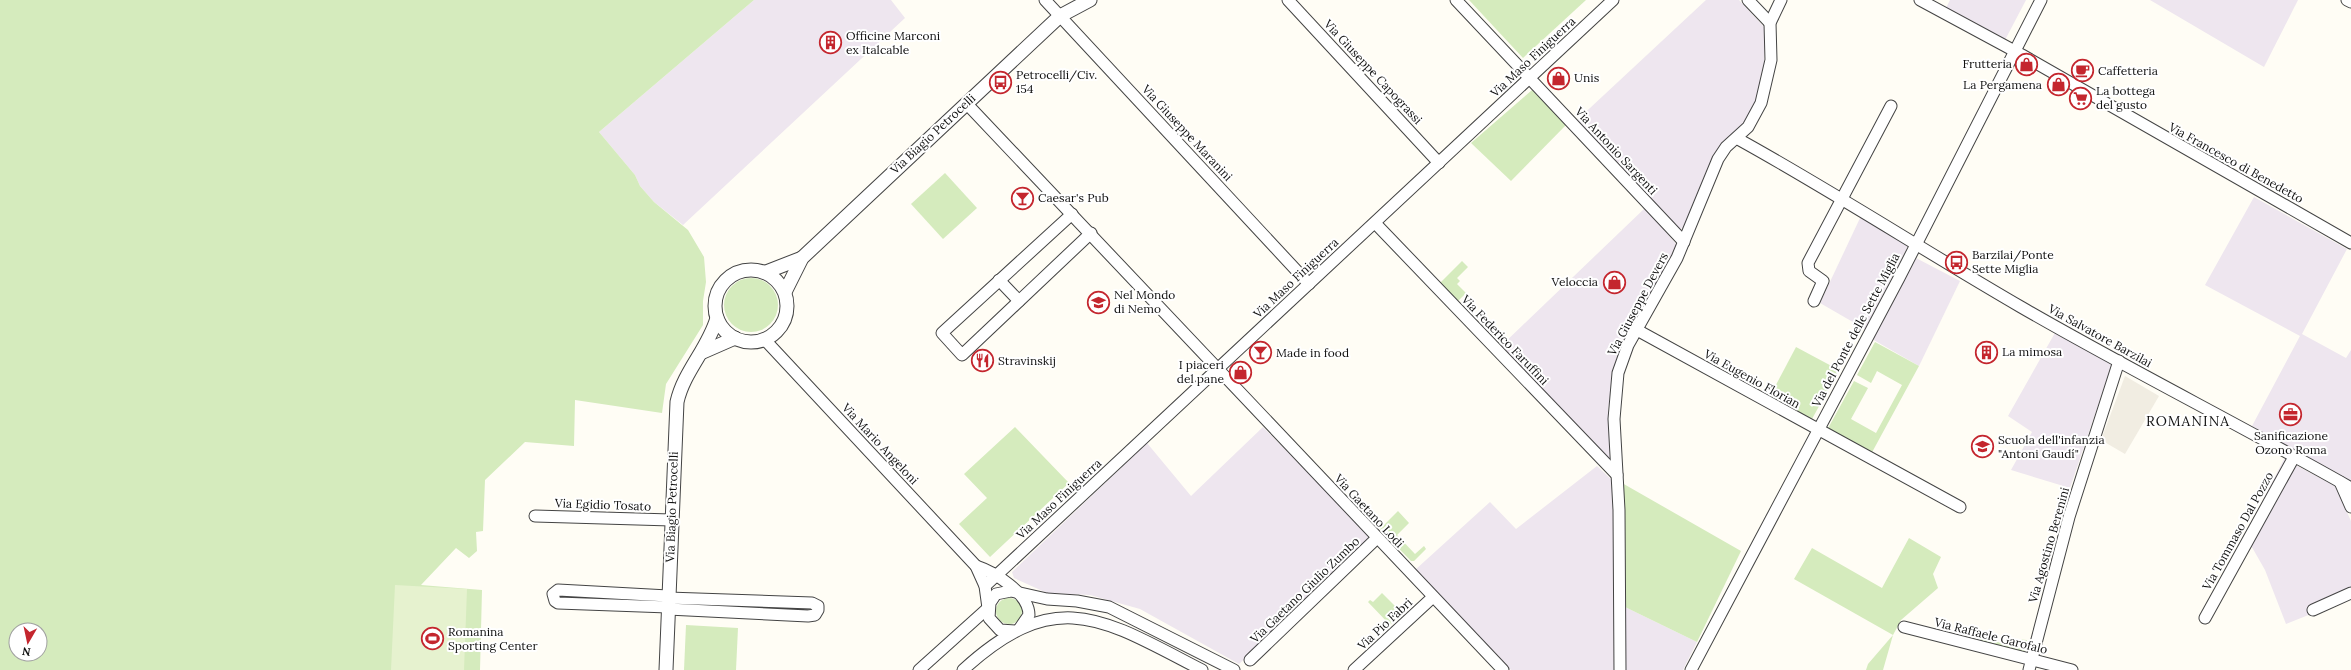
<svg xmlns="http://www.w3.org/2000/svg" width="2351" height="670" viewBox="0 0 2351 670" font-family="Lora,serif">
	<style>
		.industrial { fill: #eee6ef }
		.green { fill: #d5ebbd; fill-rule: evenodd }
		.pitch { fill: #e6f2cf }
		.plaza { fill: #f1ede2 }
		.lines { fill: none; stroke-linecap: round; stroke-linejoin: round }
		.minor-casing { stroke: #444; stroke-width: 13 }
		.tertiary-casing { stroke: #444; stroke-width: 15 }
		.minor { stroke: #fff; stroke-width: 11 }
		.tertiary { stroke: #fff; stroke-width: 13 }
		.labels { text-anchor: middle; stroke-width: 4; stroke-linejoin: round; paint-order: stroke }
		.poi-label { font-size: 12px; fill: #111; stroke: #fff; text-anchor: start }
		.street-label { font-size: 12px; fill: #111; stroke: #fff }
		.quarter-label { font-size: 14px; letter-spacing: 1px; fill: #111; stroke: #fff }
	</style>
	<rect width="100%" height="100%" fill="#fffdf5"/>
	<g class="industrial">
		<path d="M 754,0 L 891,0 L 905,18 L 683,225 L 654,202 L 640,186 L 635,175 L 599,132 Z"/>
		<path d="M 1706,0 L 1739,0 L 1766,29 L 1763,82 L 1756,105 L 1745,123 L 1728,137 L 1707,169 L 1685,227 L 1677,230 L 1575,122 Z"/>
		<path d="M 1950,0 L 2026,0 L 2005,40 L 1946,8 Z"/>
		<path d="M 2150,0 L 2298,0 L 2264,67 Z"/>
		<path d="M 2254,197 L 2347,249 L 2302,334 L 2346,358 L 2351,350 L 2351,482 L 2252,426 L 2300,336 L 2205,285 Z"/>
		<path d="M 1645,208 L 1677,245 L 1659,279 L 1629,329 L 1614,368 L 1608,410 L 1610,463 L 1500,347 Z"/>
		<path d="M 1861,216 L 1908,246 L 1865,329 L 1820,303 Z"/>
		<path d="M 1916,258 L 1960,281 L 1919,366 L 1872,339 Z"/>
		<path d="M 2056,331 L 2112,364 L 2070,488 L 2011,470 L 2032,432 L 2008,416 Z"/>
		<path d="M 1263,427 L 1373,538 L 1239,664 L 1140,609 L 1090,595 L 1047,593 L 1014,578 L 1012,572 L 1147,443 L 1191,496 Z"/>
		<path d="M 2284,459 L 2335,486 L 2351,521 L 2351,598 L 2286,624 L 2265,570 L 2245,535 Z"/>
		<path d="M 1597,466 L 1613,481 L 1616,670 L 1511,670 L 1415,570 L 1490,502 L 1516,529 Z"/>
		<path d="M 1625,607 L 1697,642 L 1683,670 L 1624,670 Z"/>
	</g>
	<g class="green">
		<path d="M 0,0 L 754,0 L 599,132 L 635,175 L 640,186 L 654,202 L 688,230 L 704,257 L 706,282 L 703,301 L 703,325 L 666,384 L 662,413 L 575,400 L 574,446 L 525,442 L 485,480 L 483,531 L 476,532 L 477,551 L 469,558 L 456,548 L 421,585 L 482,590 L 480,670 L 0,670 ZM 16,630 L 40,630 L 40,654 L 16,654 Z"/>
		<path d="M 1469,0 L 1586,0 L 1523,58 Z"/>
		<path d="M 1532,90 L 1567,124 L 1511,181 L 1471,143 Z"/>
		<path d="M 945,173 L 977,208 L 943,239 L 911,204 Z"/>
		<path d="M 1462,261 L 1468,267 L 1457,278 L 1460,281 L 1457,284 L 1466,293 L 1456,303 L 1438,285 Z"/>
		<circle cx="751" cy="305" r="27"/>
		<path d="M 1875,342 L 1919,366 L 1870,456 L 1826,432 L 1854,381 L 1868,388 L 1851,419 L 1876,433 L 1902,385 L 1877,371 L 1871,383 L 1857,375 Z"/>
		<path d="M 1796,347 L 1839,370 L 1812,419 L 1770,396 Z"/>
		<path d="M 1015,427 L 1069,483 L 990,557 L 959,524 L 987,498 L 964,474 Z"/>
		<path d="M 1622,483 L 1741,551 L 1697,642 L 1625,607 Z"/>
		<path d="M 1398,511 L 1409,523 L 1397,535 L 1415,554 L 1424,546 L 1426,549 L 1414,561 L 1411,561 L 1380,529 Z"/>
		<path d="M 1909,538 L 1941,557 L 1933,574 L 1938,588 L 1901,620 L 1893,635 L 1883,670 L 1866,670 L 1868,664 L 1893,635 L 1794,579 L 1812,548 L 1882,588 Z"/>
		<path d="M 1382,593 L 1402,613 L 1390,625 L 1368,602 L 1370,600 L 1373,602 Z"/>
		<circle cx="1009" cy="611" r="13"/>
		<path d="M 686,625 L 738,628 L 736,670 L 684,670 Z"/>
		<path d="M 1981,635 L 1984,636 L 1984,638 L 2011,646 L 2013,639 L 2027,640 L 2024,652 L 1980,641 Z"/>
	</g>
	<path class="pitch" d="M 395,585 L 467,589 L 464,670 L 391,670 Z"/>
	<path class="plaza" d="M 2125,376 L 2159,396 L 2125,454 L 2101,440 Z"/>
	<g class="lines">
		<defs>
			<g id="minor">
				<path d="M 1045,0 L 1309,284"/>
				<path d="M 1288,0 L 1439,163"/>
				<path d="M 1456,0 L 1684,242"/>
				<path d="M 1748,0 L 1770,23"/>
				<path d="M 1920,0 L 2022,55 L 2351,243"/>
				<path d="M 2347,0 L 2351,2"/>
				<path d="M 966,103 L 1503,670"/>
				<path d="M 1738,139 C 1834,192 1926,252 2021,307 C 2130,370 2242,426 2351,488"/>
				<path d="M 1072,214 L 942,333 L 962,355 L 1091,233"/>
				<path d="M 1375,223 L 1617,475"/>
				<path d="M 999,280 L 1019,301"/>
				<path d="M 1814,301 L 1823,281 L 1809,271 L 1808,263 L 1891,106"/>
				<path d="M 1637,330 L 1960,507"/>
				<path d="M 765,340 L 976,566 L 985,586 L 988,608"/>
				<path d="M 2340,482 L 2351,507"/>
				<path d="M 535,516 L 671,520"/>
				<path d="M 976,566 C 994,572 1029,593 1029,615 L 1020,628"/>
				<path d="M 985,586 L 1613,0"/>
				<path d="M 668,607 L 558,603 L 555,601 L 553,594 L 558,590 L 668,596"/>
				<path d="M 668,609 L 808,616 L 815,615 L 818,610 L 818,606 L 812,603 L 668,598"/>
				<path d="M 2313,610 L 2351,593"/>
				<path d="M 2205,618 L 2294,457"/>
				<path d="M 1904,627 L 2072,670"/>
				<path d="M 1015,631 L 1000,630 L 989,618 L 990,603 L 996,594 L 1011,591 L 1047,599 L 1077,601 L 1109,607 L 1234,670"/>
				<path d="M 1250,660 L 1377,538"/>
				<path d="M 919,670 L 988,608"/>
				<path d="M 963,670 C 1057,584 1103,619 1202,670"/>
				<path d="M 1354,670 L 1433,597"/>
				<path d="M 1620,670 L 1619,510 L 1614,419 L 1618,373 L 1628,345 L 1677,258 L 1718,159 L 1726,147 L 1748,127 L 1761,103 L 1771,60 L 1770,23 L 1781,0"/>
				<path d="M 1691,670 L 1899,278 L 2041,0"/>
				<path d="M 2029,670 L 2069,517 L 2119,361"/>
			</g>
			<g id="tertiary">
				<circle cx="751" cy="306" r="36"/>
				<path d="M 766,272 L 802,258"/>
				<path d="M 785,292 L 802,258 L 1060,16 L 1090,0"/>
				<path d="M 703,352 L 735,338"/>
				<path d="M 666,670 L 677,402 C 684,371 708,349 717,318"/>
			</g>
		</defs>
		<use href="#minor" class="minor-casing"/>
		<use href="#tertiary" class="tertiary-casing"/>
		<use href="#minor" class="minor"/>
		<use href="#tertiary" class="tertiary"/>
	</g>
	<defs>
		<symbol id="building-ring" viewBox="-11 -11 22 22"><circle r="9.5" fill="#fff" stroke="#c4262e" stroke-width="1.5"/><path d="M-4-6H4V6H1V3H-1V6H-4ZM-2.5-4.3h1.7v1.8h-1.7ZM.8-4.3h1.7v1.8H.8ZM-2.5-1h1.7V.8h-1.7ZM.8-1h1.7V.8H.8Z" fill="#c4262e"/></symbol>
		<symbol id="shop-ring" viewBox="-11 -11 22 22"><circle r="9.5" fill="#fff" stroke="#c4262e" stroke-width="1.5"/><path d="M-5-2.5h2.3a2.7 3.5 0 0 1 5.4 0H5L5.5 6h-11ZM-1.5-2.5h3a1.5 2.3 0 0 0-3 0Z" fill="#c4262e"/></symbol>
		<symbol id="cafe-ring" viewBox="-11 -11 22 22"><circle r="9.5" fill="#fff" stroke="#c4262e" stroke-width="1.5"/><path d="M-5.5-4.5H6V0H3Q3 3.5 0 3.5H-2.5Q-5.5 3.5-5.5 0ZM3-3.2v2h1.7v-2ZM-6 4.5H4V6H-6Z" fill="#c4262e"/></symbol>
		<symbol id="bus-ring" viewBox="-11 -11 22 22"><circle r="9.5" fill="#fff" stroke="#c4262e" stroke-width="1.5"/><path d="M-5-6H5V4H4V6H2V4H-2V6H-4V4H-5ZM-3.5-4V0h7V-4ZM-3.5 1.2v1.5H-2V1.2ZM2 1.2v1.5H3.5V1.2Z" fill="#c4262e"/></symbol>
		<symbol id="supermarket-ring" viewBox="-11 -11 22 22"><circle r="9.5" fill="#fff" stroke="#c4262e" stroke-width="1.5"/><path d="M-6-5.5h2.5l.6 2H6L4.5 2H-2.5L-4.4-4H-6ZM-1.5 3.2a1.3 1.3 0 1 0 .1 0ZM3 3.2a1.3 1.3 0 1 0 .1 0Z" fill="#c4262e"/></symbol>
		<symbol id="bar-ring" viewBox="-11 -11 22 22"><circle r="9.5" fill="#fff" stroke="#c4262e" stroke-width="1.5"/><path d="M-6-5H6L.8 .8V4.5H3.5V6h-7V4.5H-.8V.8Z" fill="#c4262e"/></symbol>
		<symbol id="school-ring" viewBox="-11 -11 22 22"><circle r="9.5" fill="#fff" stroke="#c4262e" stroke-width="1.5"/><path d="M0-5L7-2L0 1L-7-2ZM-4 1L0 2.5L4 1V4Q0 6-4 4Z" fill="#c4262e"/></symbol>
		<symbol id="restaurant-ring" viewBox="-11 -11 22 22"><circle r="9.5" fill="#fff" stroke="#c4262e" stroke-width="1.5"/><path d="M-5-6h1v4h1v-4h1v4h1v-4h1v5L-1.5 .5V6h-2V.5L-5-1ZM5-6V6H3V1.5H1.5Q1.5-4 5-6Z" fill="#c4262e"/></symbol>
		<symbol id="office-ring" viewBox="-11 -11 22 22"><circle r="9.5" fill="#fff" stroke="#c4262e" stroke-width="1.5"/><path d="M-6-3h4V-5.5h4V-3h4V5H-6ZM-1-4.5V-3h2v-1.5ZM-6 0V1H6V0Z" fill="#c4262e"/></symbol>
		<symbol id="stadium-ring" viewBox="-11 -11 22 22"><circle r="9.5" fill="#fff" stroke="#c4262e" stroke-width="1.5"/><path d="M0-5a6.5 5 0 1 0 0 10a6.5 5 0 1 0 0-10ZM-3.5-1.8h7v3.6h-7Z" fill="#c4262e"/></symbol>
	</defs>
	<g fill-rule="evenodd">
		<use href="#building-ring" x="818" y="30" width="25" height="25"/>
		<use href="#shop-ring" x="2014" y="52" width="25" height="25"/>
		<use href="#cafe-ring" x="2070" y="58" width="25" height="25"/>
		<use href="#shop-ring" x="1546" y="66" width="25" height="25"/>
		<use href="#bus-ring" x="988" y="70" width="25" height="25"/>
		<use href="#shop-ring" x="2046" y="72" width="25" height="25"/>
		<use href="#supermarket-ring" x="2068" y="86" width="25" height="25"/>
		<use href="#bar-ring" x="1010" y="186" width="25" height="25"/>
		<use href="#bus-ring" x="1944" y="250" width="25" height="25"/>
		<use href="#shop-ring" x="1602" y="270" width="25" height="25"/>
		<use href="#school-ring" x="1086" y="290" width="25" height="25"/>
		<use href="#building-ring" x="1974" y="340" width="25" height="25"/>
		<use href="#bar-ring" x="1248" y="340" width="25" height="25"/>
		<use href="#restaurant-ring" x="970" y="348" width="25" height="25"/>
		<use href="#shop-ring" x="1228" y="360" width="25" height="25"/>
		<use href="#office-ring" x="2278" y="402" width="25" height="25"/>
		<use href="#school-ring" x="1970" y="434" width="25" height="25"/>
		<use href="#stadium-ring" x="420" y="626" width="25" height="25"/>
	</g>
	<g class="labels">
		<g class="poi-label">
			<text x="846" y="40">Officine Marconi<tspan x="846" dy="14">ex Italcable</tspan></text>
			<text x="2012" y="68" text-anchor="end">Frutteria</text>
			<text x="2098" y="75">Caffetteria</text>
			<text x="1016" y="79">Petrocelli/Civ.<tspan x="1016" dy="14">154</tspan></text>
			<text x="1574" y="82">Unis</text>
			<text x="2042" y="89" text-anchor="end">La Pergamena</text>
			<text x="2096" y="95">La bottega<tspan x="2096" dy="14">del gusto</tspan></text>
			<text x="1038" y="202">Caesar's Pub</text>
			<text x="1972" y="259">Barzilai/Ponte<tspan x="1972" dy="14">Sette Miglia</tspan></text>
			<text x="1598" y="286" text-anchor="end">Veloccia</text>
			<text x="1114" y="299">Nel Mondo<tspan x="1114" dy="14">di Nemo</tspan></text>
			<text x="2002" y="356">La mimosa</text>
			<text x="1276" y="357">Made in food</text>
			<text x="998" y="365">Stravinskij</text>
			<text x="1224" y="369" text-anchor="end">I piaceri<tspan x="1224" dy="14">del pane</tspan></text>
			<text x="2291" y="440" text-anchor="middle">Sanificazione<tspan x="2291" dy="14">Ozono Roma</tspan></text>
			<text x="1998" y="444">Scuola dell'infanzia<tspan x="1998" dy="14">"Antoni Gaudí"</tspan></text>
			<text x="448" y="636">Romanina<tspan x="448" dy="14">Sporting Center</tspan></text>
		</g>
		<g class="street-label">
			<text transform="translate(1533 57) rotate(-43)" y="4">Via Maso Finiguerra</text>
			<text transform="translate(1373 72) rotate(47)" y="4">Via Giuseppe Capograssi</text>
			<text transform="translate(1187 133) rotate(47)" y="4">Via Giuseppe Maranini</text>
			<text transform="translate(933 134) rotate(-43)" y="4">Via Biagio Petrocelli</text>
			<text transform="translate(1616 151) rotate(47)" y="4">Via Antonio Sargenti</text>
			<text transform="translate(2236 163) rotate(29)" y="4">Via Francesco di Benedetto</text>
			<text transform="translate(1296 278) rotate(-43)" y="4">Via Maso Finiguerra</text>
			<text transform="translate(1638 304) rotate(-62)" y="4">Via Giuseppe Devers</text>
			<text transform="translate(1856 330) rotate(-62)" y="4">Via del Ponte delle Sette Miglia</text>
			<text transform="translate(2100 336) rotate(29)" y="4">Via Salvatore Barzilai</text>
			<text transform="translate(1505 340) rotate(46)" y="4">Via Federico Faruffini</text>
			<text transform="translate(1752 379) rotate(29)" y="4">Via Eugenio Florian</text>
			<text transform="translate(880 444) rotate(47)" y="4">Via Mario Angeloni</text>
			<text transform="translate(1059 499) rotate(-43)" y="4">Via Maso Finiguerra</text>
			<text transform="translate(603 505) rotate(2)" y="4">Via Egidio Tosato</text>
			<text transform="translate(672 507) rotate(-88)" y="4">Via Biagio Petrocelli</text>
			<text transform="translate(1369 511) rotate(47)" y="4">Via Gaetano Lodi</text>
			<text transform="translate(2238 531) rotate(-61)" y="4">Via Tommaso Dal Pozzo</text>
			<text transform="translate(2049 545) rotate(-74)" y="4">Via Agostino Berenini</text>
			<text transform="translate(1305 590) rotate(-44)" y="4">Via Gaetano Giulio Zumbo</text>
			<text transform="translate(1385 624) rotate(-43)" y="4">Via Pio Fabri</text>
			<text transform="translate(1991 636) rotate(14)" y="4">Via Raffaele Garofalo</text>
		</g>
		<g class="quarter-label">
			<text x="2188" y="426">ROMANINA</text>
		</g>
	</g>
	<g transform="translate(28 642) rotate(189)"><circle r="19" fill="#ffffff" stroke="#a0a0a0"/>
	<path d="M0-3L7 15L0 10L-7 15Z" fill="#c4262e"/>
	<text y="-6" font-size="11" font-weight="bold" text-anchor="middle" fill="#111111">N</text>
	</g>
</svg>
